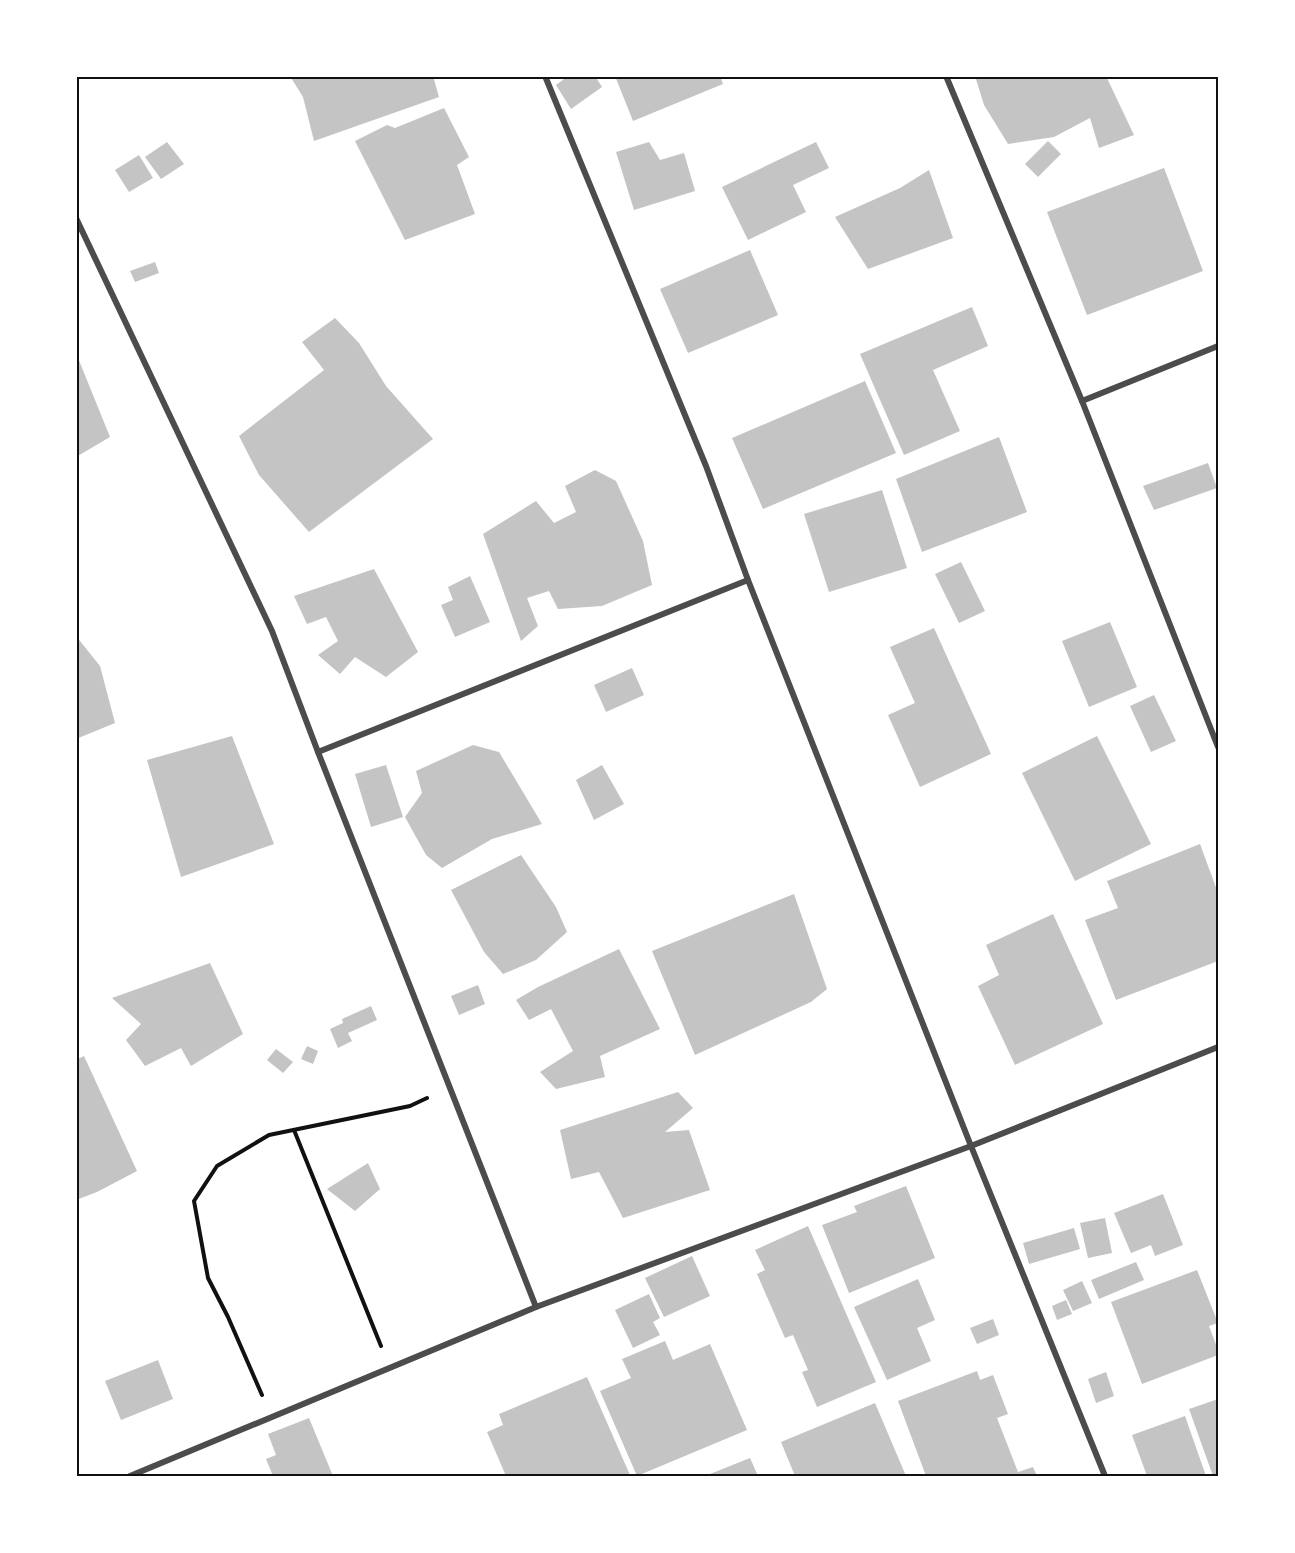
<svg xmlns="http://www.w3.org/2000/svg" width="1295" height="1553" viewBox="0 0 1295 1553" font-family="'PT Sans',sans-serif">
	<style>
		.building { fill: #c4c4c4 }
		.lines { fill: none; stroke-linecap: round; stroke-linejoin: round }
		.path { stroke: #111; stroke-width: 4 }
		.minor { stroke: #4c4c4c; stroke-width: 6 }
		.neatline { fill: none; stroke: #111; stroke-width: 2 }
	</style>
	<rect width="100%" height="100%" fill="#fff"/>
	<g class="building">
		<path d="M 290,76 L 433,76 L 439,97 L 314,141 L 303,97 Z"/>
		<path d="M 568,76 L 595,76 L 602,87 L 571,109 L 556,85 Z"/>
		<path d="M 615,76 L 720,76 L 723,84 L 633,121 Z"/>
		<path d="M 975,76 L 1106,76 L 1134,135 L 1099,148 L 1090,118 L 1054,137 L 1008,144 L 984,105 Z"/>
		<path d="M 444,108 L 469,157 L 457,165 L 475,214 L 405,240 L 355,141 L 387,125 L 395,128 Z"/>
		<path d="M 1048,141 L 1061,154 L 1038,177 L 1025,164 Z"/>
		<path d="M 167,142 L 184,164 L 161,179 L 145,157 Z"/>
		<path d="M 649,142 L 660,160 L 684,153 L 695,191 L 634,210 L 616,152 Z"/>
		<path d="M 816,142 L 829,168 L 793,185 L 806,212 L 748,240 L 722,187 Z"/>
		<path d="M 139,155 L 153,178 L 129,192 L 115,170 Z"/>
		<path d="M 1164,168 L 1203,271 L 1087,315 L 1047,212 Z"/>
		<path d="M 929,170 L 953,238 L 868,269 L 835,217 L 900,188 Z"/>
		<path d="M 750,250 L 778,315 L 688,353 L 660,289 Z"/>
		<path d="M 155,262 L 159,273 L 135,282 L 130,271 Z"/>
		<path d="M 972,307 L 988,346 L 933,370 L 960,431 L 904,455 L 860,354 Z"/>
		<path d="M 335,318 L 359,343 L 386,386 L 433,439 L 309,532 L 259,475 L 239,436 L 324,370 L 302,342 Z"/>
		<path d="M 76,353 L 110,437 L 76,457 Z"/>
		<path d="M 865,381 L 896,453 L 763,509 L 732,438 Z"/>
		<path d="M 999,437 L 1027,512 L 922,552 L 896,479 Z"/>
		<path d="M 1208,463 L 1217,488 L 1154,510 L 1143,486 Z"/>
		<path d="M 595,470 L 616,481 L 643,541 L 652,585 L 602,606 L 558,609 L 549,591 L 527,598 L 538,626 L 521,641 L 483,534 L 536,501 L 554,523 L 576,512 L 565,486 Z"/>
		<path d="M 882,490 L 907,568 L 829,592 L 804,514 Z"/>
		<path d="M 961,562 L 985,611 L 959,623 L 935,574 Z"/>
		<path d="M 374,569 L 418,652 L 386,677 L 355,657 L 340,674 L 318,655 L 338,641 L 326,617 L 307,624 L 294,596 Z"/>
		<path d="M 470,576 L 490,622 L 455,637 L 441,605 L 453,600 L 448,587 Z"/>
		<path d="M 1110,622 L 1137,687 L 1089,707 L 1062,641 Z"/>
		<path d="M 934,628 L 991,754 L 920,787 L 888,715 L 915,703 L 890,647 Z"/>
		<path d="M 76,636 L 100,666 L 115,723 L 76,739 Z"/>
		<path d="M 632,668 L 644,695 L 606,712 L 594,685 Z"/>
		<path d="M 1154,695 L 1176,741 L 1151,752 L 1130,706 Z"/>
		<path d="M 232,736 L 274,844 L 181,877 L 147,760 Z"/>
		<path d="M 1097,736 L 1151,844 L 1075,881 L 1022,773 Z"/>
		<path d="M 473,745 L 499,752 L 542,824 L 492,839 L 442,868 L 426,855 L 405,817 L 422,793 L 416,771 Z"/>
		<path d="M 386,765 L 403,817 L 371,827 L 355,774 Z"/>
		<path d="M 602,765 L 624,804 L 594,820 L 576,780 Z"/>
		<path d="M 1200,844 L 1218,893 L 1218,961 L 1116,1000 L 1085,920 L 1118,908 L 1107,881 Z"/>
		<path d="M 521,855 L 556,907 L 567,932 L 536,960 L 503,974 L 484,952 L 451,890 Z"/>
		<path d="M 794,894 L 827,989 L 811,1002 L 695,1055 L 652,951 Z"/>
		<path d="M 1053,914 L 1103,1024 L 1015,1065 L 978,986 L 999,975 L 986,945 Z"/>
		<path d="M 619,949 L 660,1029 L 600,1056 L 605,1077 L 556,1089 L 540,1072 L 573,1051 L 551,1009 L 529,1020 L 516,1000 L 538,987 Z"/>
		<path d="M 210,963 L 243,1034 L 191,1066 L 181,1048 L 145,1066 L 126,1040 L 141,1024 L 112,998 Z"/>
		<path d="M 478,985 L 485,1004 L 459,1015 L 451,996 Z"/>
		<path d="M 371,1006 L 377,1020 L 348,1033 L 352,1041 L 338,1048 L 330,1029 L 343,1023 L 342,1019 Z"/>
		<path d="M 307,1046 L 318,1051 L 313,1064 L 301,1059 Z"/>
		<path d="M 276,1049 L 293,1062 L 283,1073 L 267,1060 Z"/>
		<path d="M 84,1056 L 137,1171 L 97,1192 L 76,1200 L 76,1060 Z"/>
		<path d="M 678,1092 L 693,1108 L 665,1132 L 689,1130 L 710,1190 L 623,1218 L 599,1172 L 571,1179 L 560,1130 Z"/>
		<path d="M 368,1163 L 380,1189 L 355,1211 L 327,1189 Z"/>
		<path d="M 906,1186 L 935,1258 L 849,1293 L 822,1225 L 857,1212 L 854,1206 Z"/>
		<path d="M 1163,1194 L 1183,1245 L 1155,1256 L 1151,1245 L 1131,1253 L 1114,1213 Z"/>
		<path d="M 1105,1218 L 1112,1253 L 1088,1258 L 1080,1223 Z"/>
		<path d="M 808,1226 L 876,1382 L 817,1407 L 802,1372 L 808,1370 L 793,1335 L 785,1338 L 757,1274 L 765,1270 L 755,1250 Z"/>
		<path d="M 1074,1228 L 1080,1249 L 1029,1264 L 1023,1243 Z"/>
		<path d="M 692,1256 L 710,1296 L 664,1317 L 645,1278 Z"/>
		<path d="M 1136,1262 L 1144,1280 L 1099,1299 L 1091,1280 Z"/>
		<path d="M 1197,1270 L 1218,1323 L 1209,1326 L 1218,1350 L 1218,1355 L 1142,1384 L 1111,1302 Z"/>
		<path d="M 918,1279 L 935,1320 L 917,1328 L 931,1361 L 887,1380 L 854,1307 Z"/>
		<path d="M 1082,1281 L 1092,1303 L 1073,1311 L 1063,1290 Z"/>
		<path d="M 649,1294 L 660,1318 L 653,1322 L 660,1335 L 633,1348 L 615,1310 Z"/>
		<path d="M 1066,1300 L 1072,1314 L 1057,1320 L 1052,1306 Z"/>
		<path d="M 993,1319 L 999,1335 L 977,1344 L 970,1328 Z"/>
		<path d="M 665,1341 L 673,1360 L 710,1344 L 747,1430 L 637,1476 L 600,1391 L 631,1378 L 622,1359 Z"/>
		<path d="M 158,1360 L 173,1399 L 121,1420 L 105,1381 Z"/>
		<path d="M 977,1371 L 980,1380 L 993,1375 L 1008,1414 L 997,1418 L 1018,1472 L 1033,1467 L 1037,1476 L 926,1476 L 898,1401 Z"/>
		<path d="M 1106,1372 L 1114,1396 L 1096,1403 L 1088,1379 Z"/>
		<path d="M 587,1377 L 630,1475 L 506,1476 L 487,1432 L 503,1425 L 499,1414 Z"/>
		<path d="M 1218,1399 L 1218,1476 L 1213,1476 L 1189,1409 Z"/>
		<path d="M 875,1403 L 906,1476 L 795,1476 L 781,1442 Z"/>
		<path d="M 1185,1416 L 1206,1476 L 1147,1476 L 1132,1435 Z"/>
		<path d="M 309,1418 L 333,1476 L 273,1476 L 266,1459 L 276,1455 L 268,1434 Z"/>
		<path d="M 750,1458 L 758,1476 L 705,1476 Z"/>
	</g>
	<g class="lines">
		<g class="path">
			<path d="M 294,1130 L 381,1346"/>
			<path d="M 262,1395 L 228,1317 L 208,1278 L 194,1201 L 217,1166 L 269,1135 L 410,1106 L 427,1098"/>
		</g>
		<g class="minor">
			<path d="M 545,76 L 706,466 L 748,580 L 971,1146 L 1105,1476"/>
			<path d="M 946,76 L 1082,401 L 1218,346"/>
			<path d="M 76,218 L 272,631 L 318,752 L 536,1307"/>
			<path d="M 1082,401 L 1218,747"/>
			<path d="M 318,752 L 748,580"/>
			<path d="M 130,1476 L 536,1307 L 971,1146 L 1218,1047"/>
		</g>
	</g>
	<rect width="1295" height="1553" fill="none" stroke="#ffffff" stroke-width="156"/>
	<rect x="78" y="78" width="1139" height="1397" class="neatline"/>
</svg>
